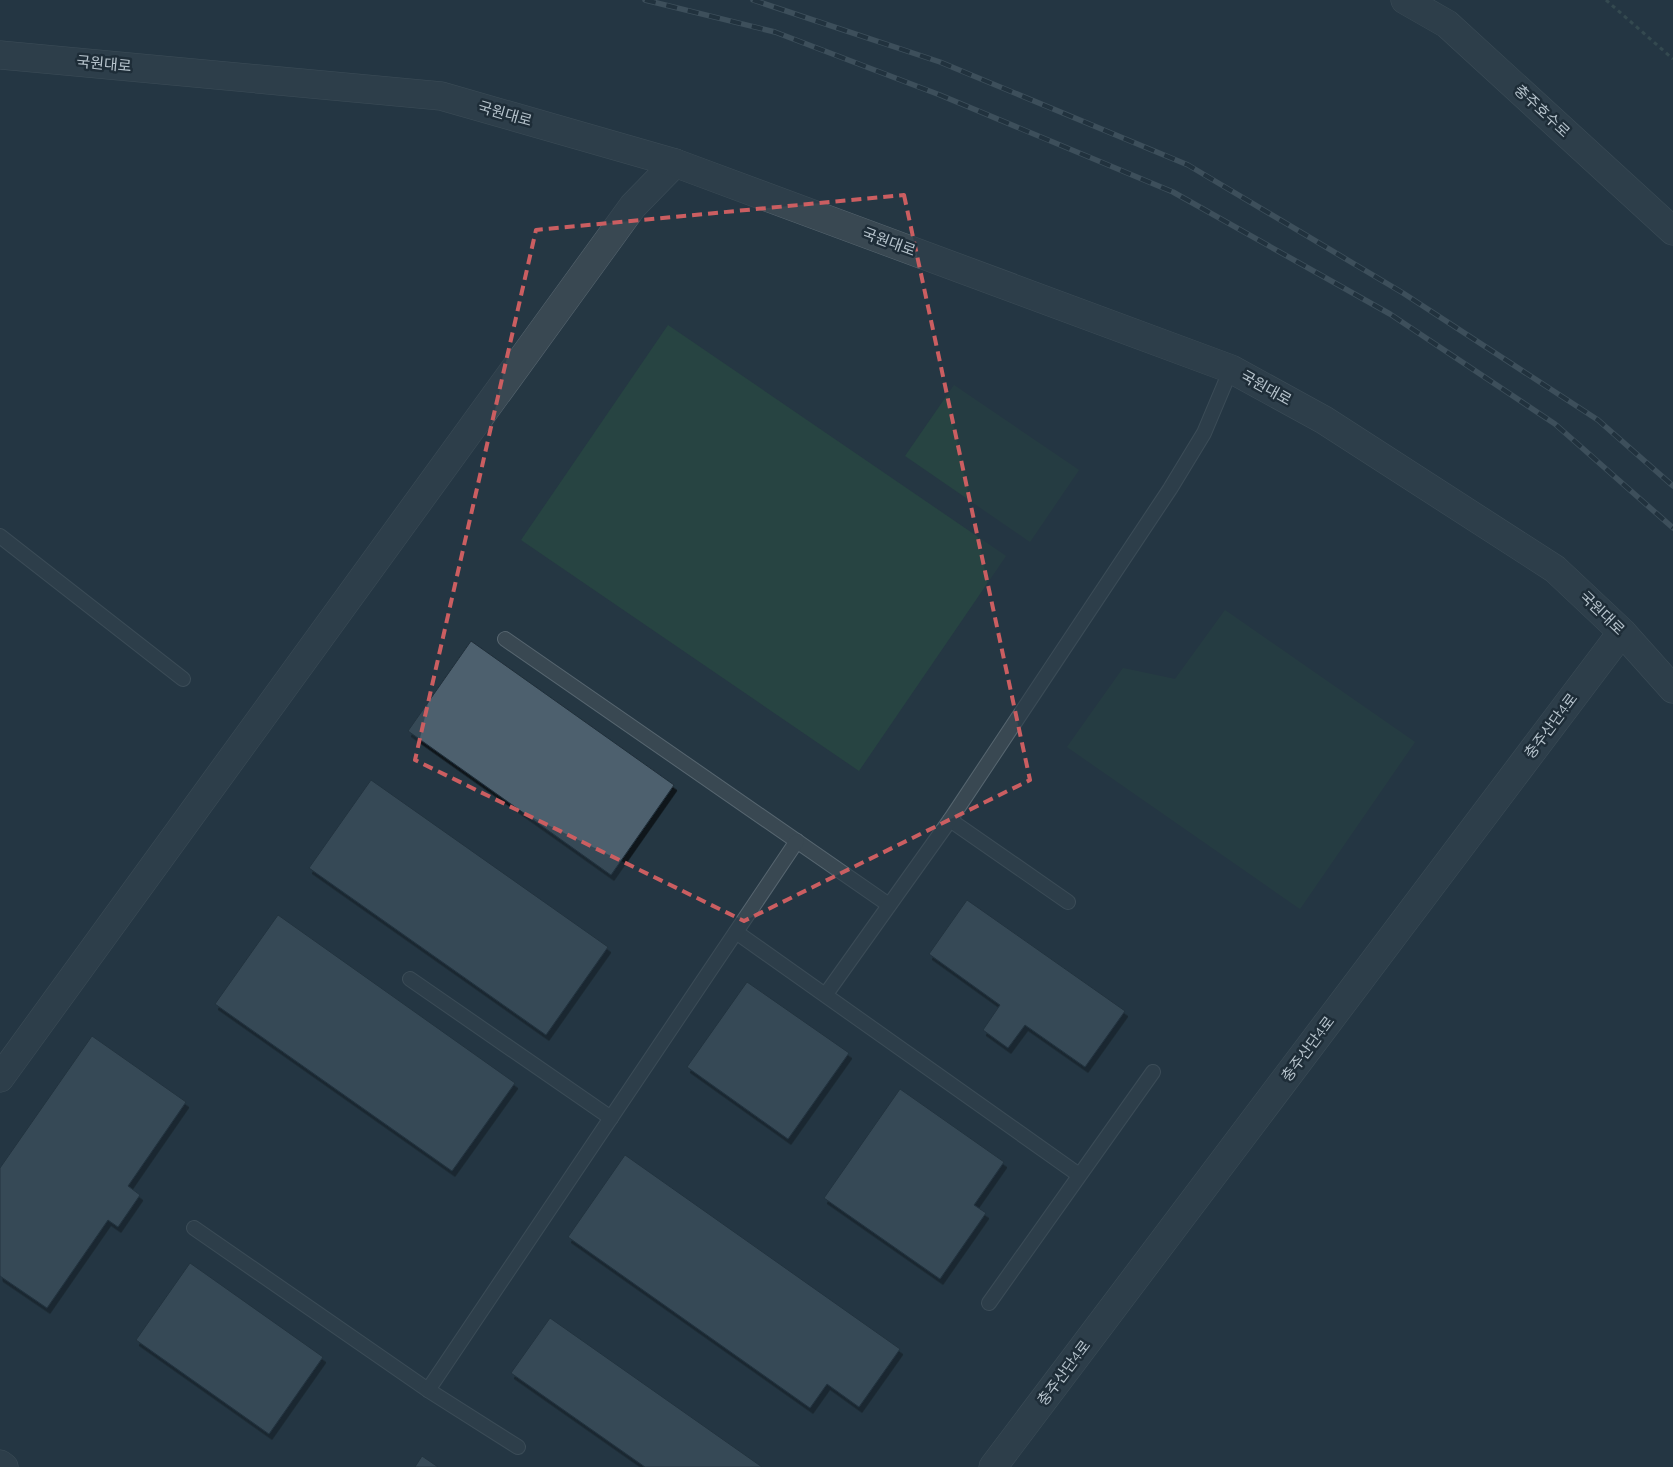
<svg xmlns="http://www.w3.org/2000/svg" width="1673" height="1467" viewBox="0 0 1673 1467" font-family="Quicksand,'Noto Sans KR',sans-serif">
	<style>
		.green { fill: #274442 }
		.building { fill: #4e616e; stroke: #202f3a; filter: url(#shadow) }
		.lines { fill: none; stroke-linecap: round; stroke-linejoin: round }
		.service-casing { stroke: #576670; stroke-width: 16 }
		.minor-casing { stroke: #576670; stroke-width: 29 }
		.tertiary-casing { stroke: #576670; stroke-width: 29 }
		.path { stroke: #47615f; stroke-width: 3; stroke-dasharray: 4 4; stroke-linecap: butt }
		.service { stroke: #394852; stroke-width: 14 }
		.minor { stroke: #394852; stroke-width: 28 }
		.tertiary { stroke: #394852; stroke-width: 28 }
		.rail-casing { stroke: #5b6d79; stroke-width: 5.5 }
		.rail { stroke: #1e2d38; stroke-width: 4; stroke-dasharray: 11; stroke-linecap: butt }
		.marked { fill: none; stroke: #cb5e61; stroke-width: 4; stroke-dasharray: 10 6; stroke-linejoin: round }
		.labels { text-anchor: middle; stroke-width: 5; stroke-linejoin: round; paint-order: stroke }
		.street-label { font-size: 15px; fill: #b6c3cc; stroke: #1e2d38 }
	</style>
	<defs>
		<filter id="shadow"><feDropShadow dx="3" dy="5.5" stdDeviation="0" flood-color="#0009"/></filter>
	</defs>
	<rect width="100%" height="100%" fill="#253743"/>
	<g class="green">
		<path d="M 668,325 L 1006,556 L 859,771 L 521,540 Z"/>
		<path d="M 954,385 L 1079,470 L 1030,542 L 905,456 Z"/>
		<path d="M 1225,610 L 1415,742 L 1300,909 L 1067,747 L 1123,668 L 1175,679 Z"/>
	</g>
	<g class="building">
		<path d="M 471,641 L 674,785 L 611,875 L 408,731 Z"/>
		<path d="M 371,780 L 608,947 L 546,1035 L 309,868 Z"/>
		<path d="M 967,900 L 1125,1011 L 1085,1067 L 1025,1025 L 1008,1048 L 983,1030 L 1000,1005 L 929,954 Z"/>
		<path d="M 278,915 L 515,1083 L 452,1171 L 215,1004 Z"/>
		<path d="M 747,982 L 849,1053 L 788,1139 L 687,1067 Z"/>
		<path d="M 92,1036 L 186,1102 L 128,1186 L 140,1195 L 118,1227 L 108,1220 L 47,1308 L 0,1276 L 0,1168 Z"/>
		<path d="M 900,1089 L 1004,1162 L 974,1205 L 986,1213 L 940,1279 L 824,1198 Z"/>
		<path d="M 625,1155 L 900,1349 L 859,1407 L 827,1384 L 810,1408 L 568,1237 Z"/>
		<path d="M 190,1263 L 323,1357 L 269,1434 L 136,1340 Z"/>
		<path d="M 550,1318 L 762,1467 L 645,1467 L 511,1373 Z"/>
		<path d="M 422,1456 L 438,1467 L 415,1467 Z"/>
	</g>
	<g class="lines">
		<defs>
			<g id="service">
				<path d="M 0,536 L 183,679"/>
				<path d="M 505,639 L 889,905"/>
				<path d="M 950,820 L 1068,902"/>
				<path d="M 736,932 L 1079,1175"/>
				<path d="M 410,979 L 611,1118"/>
				<path d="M 826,994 L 950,820 L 1170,489 L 1204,433 L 1231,369"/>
				<path d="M 194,1228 L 428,1390 L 518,1447"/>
				<path d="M 989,1303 L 1153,1072"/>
				<path d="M 428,1390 L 797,841"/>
			</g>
			<g id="minor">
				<path d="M 1405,0 L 1447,24 L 1673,231"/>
				<path d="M 0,1078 L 633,206 L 675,163"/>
				<path d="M 0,1464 L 4,1467"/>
			</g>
			<g id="tertiary">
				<path d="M 0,55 L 441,96 L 675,163 L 1231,369 L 1324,420 L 1555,569 L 1622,632 L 1673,689"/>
				<path d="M 993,1467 L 1622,632"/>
			</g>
		</defs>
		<use href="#service" class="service-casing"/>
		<use href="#minor" class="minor-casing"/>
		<use href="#tertiary" class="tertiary-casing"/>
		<path class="path" d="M 1606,0 L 1673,59"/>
		<use href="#service" class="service"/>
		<use href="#minor" class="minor"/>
		<use href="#tertiary" class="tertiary"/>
		<defs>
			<g id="rail">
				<path d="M 645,0 L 775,32 L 940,95 L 1173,192 L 1390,314 L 1555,424 L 1673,528"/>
				<path d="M 753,0 L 940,62 L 1188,165 L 1403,293 L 1598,420 L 1673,486"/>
			</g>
		</defs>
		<use href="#rail" class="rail-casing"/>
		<use href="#rail" class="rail"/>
	</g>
	<path d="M0 0H1673V1467H0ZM 904,195 L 1030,780 L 744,921 L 415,760 L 536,230 Z" fill="#253743" fill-opacity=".55" fill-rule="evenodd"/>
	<path class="marked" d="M 904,195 L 1030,780 L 744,921 L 415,760 L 536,230 Z"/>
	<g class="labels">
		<g class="street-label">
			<text transform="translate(104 64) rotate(5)" y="5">국원대로</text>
			<text transform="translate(1542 111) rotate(43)" y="5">충주호수로</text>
			<text transform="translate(505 114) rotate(16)" y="5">국원대로</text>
			<text transform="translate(889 242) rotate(20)" y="5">국원대로</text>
			<text transform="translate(1266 388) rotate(29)" y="5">국원대로</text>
			<text transform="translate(1602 613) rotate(44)" y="5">국원대로</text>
			<text transform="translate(1551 726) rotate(-53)" y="5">충주산단4로</text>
			<text transform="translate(1308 1049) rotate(-53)" y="5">충주산단4로</text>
			<text transform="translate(1064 1373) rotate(-53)" y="5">충주산단4로</text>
		</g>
	</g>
</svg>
